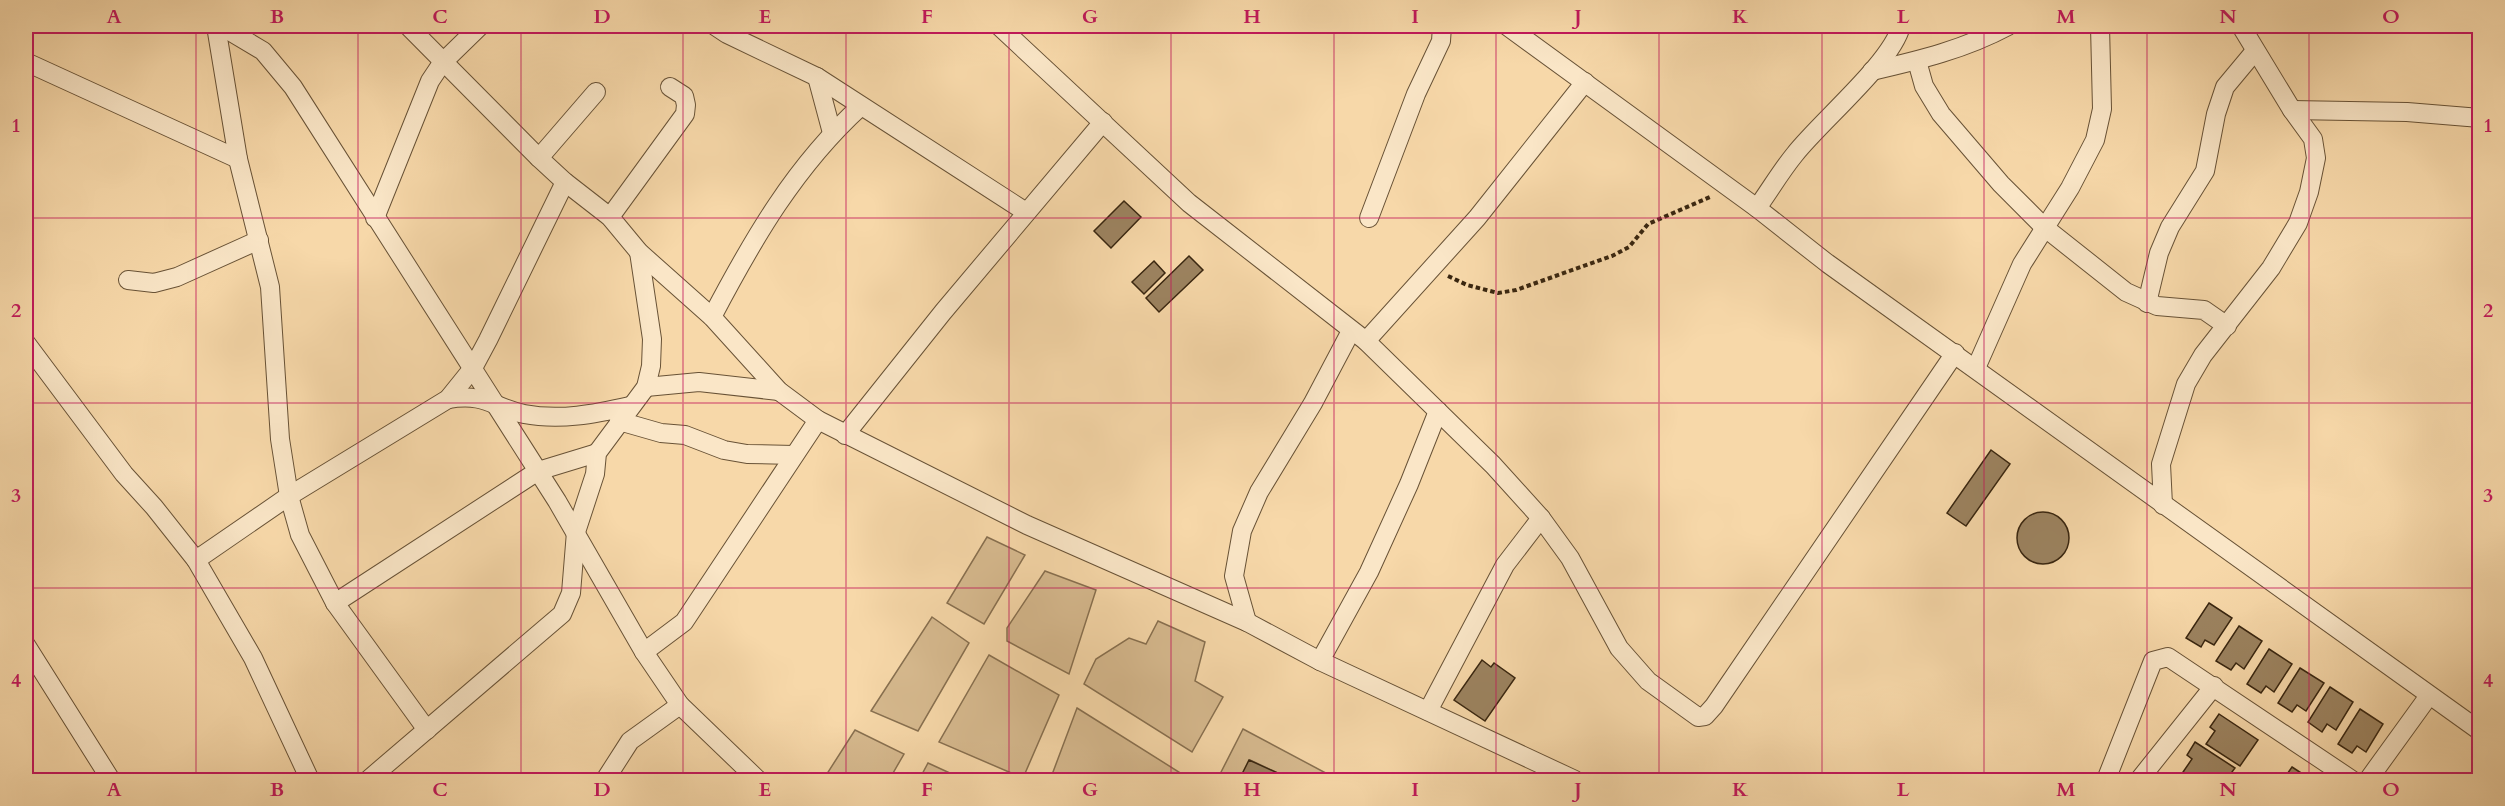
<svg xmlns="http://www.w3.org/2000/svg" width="2505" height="806" viewBox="0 0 2505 806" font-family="Cardo,serif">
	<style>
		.green { fill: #d7ba8f; stroke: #887050; stroke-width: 1.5 }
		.building { fill: #9c8360; stroke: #392610; stroke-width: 1.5 }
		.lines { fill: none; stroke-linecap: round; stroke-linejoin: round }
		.street-casing { stroke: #685236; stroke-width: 20 }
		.path { stroke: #392610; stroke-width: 4; stroke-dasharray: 4.5 3; stroke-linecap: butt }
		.street { stroke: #fae6c7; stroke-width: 18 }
		.grid { fill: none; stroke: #c2185b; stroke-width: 1.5; stroke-opacity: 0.55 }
		.neatline { fill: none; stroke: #c2185b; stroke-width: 2 }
		.grid-label { font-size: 20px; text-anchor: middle; font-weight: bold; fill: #c2185b }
	</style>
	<rect width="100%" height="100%" fill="#f7d8a9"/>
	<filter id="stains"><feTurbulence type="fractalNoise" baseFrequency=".00333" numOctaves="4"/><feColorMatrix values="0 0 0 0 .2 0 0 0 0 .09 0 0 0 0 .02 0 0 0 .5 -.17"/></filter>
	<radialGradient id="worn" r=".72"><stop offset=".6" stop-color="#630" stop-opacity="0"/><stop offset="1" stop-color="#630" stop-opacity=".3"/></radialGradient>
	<g class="green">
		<path d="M 987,537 L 1025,555 L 984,624 L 947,603 Z"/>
		<path d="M 1045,571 L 1096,590 L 1069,674 L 1007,641 L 1007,628 Z"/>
		<path d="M 932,617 L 969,643 L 918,731 L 871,711 Z"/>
		<path d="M 1158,621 L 1205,642 L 1195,681 L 1223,697 L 1192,752 L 1084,684 L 1096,659 L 1129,638 L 1146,644 Z"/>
		<path d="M 989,655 L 1059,695 L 1023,778 L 939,742 Z"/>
		<path d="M 1077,708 L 1182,774 L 1179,780 L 1050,780 Z"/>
		<path d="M 1243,729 L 1337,779 L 1336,780 L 1293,780 L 1250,760 L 1239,780 L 1217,780 Z"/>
		<path d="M 855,730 L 904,754 L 889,780 L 823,780 Z"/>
		<path d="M 928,763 L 965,780 L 919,780 Z"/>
	</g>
	<g class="building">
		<path d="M 1124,201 L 1141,217 L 1111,248 L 1094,231 Z"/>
		<path d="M 1189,256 L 1203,270 L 1159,312 L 1146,298 Z"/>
		<path d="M 1154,261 L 1165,273 L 1144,294 L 1132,282 Z"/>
		<path d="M 1991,450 L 2010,464 L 1966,526 L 1947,513 Z"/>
		<circle cx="2043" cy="538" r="26"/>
		<path d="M 2209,603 L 2232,618 L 2214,645 L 2205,640 L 2201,647 L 2186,638 Z"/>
		<path d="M 2239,626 L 2262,641 L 2244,669 L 2236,663 L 2231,670 L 2216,661 Z"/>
		<path d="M 2269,649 L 2292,664 L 2274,692 L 2266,686 L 2261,693 L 2247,684 Z"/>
		<path d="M 1482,660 L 1491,667 L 1494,663 L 1515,678 L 1485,721 L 1454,700 Z"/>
		<path d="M 2300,668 L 2324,683 L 2306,711 L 2297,705 L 2292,712 L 2278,703 Z"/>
		<path d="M 2330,687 L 2353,702 L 2336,730 L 2327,724 L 2322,732 L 2308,722 Z"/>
		<path d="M 2360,709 L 2383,724 L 2366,752 L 2357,746 L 2352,753 L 2338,744 Z"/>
		<path d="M 2219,714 L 2258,740 L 2240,766 L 2206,744 L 2215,731 L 2210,727 Z"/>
		<path d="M 2195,742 L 2235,768 L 2226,780 L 2196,780 L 2183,772 L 2192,759 L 2187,755 Z"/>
		<path d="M 1249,760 L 1293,780 L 1239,780 Z"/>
		<path d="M 2292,767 L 2312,780 L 2283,780 Z"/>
	</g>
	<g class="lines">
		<defs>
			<g id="street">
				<path d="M 216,26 L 238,159 L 270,287 L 280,439 L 289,496 L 300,535 L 335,603 L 427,730"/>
				<path d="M 221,26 L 263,51 L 293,87 L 557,501 L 644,652 L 680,705 L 758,780"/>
				<path d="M 408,26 L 539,158 L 565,182 L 610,217 L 639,252 L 712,317 L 779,391 L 818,420 L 1027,525 L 1247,622 L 1320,661 L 1575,780"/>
				<path d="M 715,26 L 727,34 L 817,77 L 1026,212"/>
				<path d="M 999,26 L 1189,203 L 1366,341 L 1493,465 L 1541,518 L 1570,558 L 1619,648 L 1648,681 L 1698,717 L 1705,716 L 1714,706 L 1955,353"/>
				<path d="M 1507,26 L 1757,208 L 1827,263 L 2480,731"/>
				<path d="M 1917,61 L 1924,86 L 1941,114 L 2001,184 L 2044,227 L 2126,292 L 2157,306 L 2204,310 L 2227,326"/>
				<path d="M 26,62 L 238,159"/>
				<path d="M 1872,71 C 1920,60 1965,49 2008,26"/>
				<path d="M 817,77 L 832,133"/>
				<path d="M 2292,110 L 2407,112 L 2480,118"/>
				<path d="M 539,158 L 596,92"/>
				<path d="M 1757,208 C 1770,190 1781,171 1795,154 C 1821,121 1892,62 1901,26"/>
				<path d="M 610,217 L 685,114 L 686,105 L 684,96 L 670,87"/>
				<path d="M 375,218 L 430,81 L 442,63 L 480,26"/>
				<path d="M 1369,218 L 1416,94 L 1441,41 L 1442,26"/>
				<path d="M 128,280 L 154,283 L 177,277 L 259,240"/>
				<path d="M 2147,303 L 2159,253 L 2170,227 L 2205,171 L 2216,114 L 2225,87 L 2255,51"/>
				<path d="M 712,317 C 753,239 795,166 861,106"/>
				<path d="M 1366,341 L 1477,218 L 1585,82"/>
				<path d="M 26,343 L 124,474 L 154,507 L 196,560 L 253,658 L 310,780"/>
				<path d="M 1976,368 L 2022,264 L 2070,188 L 2095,140 L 2102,109 L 2100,26"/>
				<path d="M 646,387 L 699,382 L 779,391"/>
				<path d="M 448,399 C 487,393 491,407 524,414 C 560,421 595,414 630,406"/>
				<path d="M 619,421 L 661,433 L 685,435 L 724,450 L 747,454 L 794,455"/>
				<path d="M 845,435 L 943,312 L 1103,122"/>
				<path d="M 2163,505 L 2161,464 L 2186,384 L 2203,355 L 2271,268 L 2298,223 L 2309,192 L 2316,158 L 2313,139 L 2292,110 L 2241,26"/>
				<path d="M 196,560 L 289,496 L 448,399 L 473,368 L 488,340 L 565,182"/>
				<path d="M 335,603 L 538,471 L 597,453"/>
				<path d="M 1247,622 L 1234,576 L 1242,531 L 1259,492 L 1313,403 L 1351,331"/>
				<path d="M 26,645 L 111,780"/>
				<path d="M 644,652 L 684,622 L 818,420"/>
				<path d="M 1320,661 L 1369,572 L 1409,484 L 1438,411"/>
				<path d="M 1428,711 L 1505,565 L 1541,518"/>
				<path d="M 368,780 L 562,614 L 571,593 L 576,532 L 595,474 L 597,453 L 646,387 L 651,366 L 652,339 L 639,252"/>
				<path d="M 605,780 L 630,741 L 680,705"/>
				<path d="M 2106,780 L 2153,661 L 2168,657 L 2352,780"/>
				<path d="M 2139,780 L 2214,686"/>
				<path d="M 2368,780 L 2428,697"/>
			</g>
		</defs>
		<use href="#street" class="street-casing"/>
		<path class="path" d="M 1448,276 L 1467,285 L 1498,293 L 1516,290 L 1612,256 L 1629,247 L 1648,224 L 1710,197"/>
		<use href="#street" class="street"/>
	</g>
	<path class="grid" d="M 196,26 L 196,780M 358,26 L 358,780M 521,26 L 521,780M 683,26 L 683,780M 846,26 L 846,780M 1009,26 L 1009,780M 1171,26 L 1171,780M 1334,26 L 1334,780M 1496,26 L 1496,780M 1659,26 L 1659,780M 1822,26 L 1822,780M 1984,26 L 1984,780M 2147,26 L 2147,780M 2309,26 L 2309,780M 26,218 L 2480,218M 26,403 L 2480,403M 26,588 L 2480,588"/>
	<rect width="2505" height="806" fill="none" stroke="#f7d8a9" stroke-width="66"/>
	<rect x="33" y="33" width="2439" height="740" class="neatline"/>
	<g class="grid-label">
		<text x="114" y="23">A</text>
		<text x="277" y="23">B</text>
		<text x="440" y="23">C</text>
		<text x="602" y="23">D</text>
		<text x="765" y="23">E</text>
		<text x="927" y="23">F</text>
		<text x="1090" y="23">G</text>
		<text x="1252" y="23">H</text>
		<text x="1415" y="23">I</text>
		<text x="1578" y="23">J</text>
		<text x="1740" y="23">K</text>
		<text x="1903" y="23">L</text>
		<text x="2066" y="23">M</text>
		<text x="2228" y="23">N</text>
		<text x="2391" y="23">O</text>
		<text x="16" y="132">1</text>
		<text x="2488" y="132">1</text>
		<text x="16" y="317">2</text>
		<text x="2488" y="317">2</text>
		<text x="16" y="502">3</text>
		<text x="2488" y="502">3</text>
		<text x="16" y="687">4</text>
		<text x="2488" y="687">4</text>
		<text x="114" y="796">A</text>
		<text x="277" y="796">B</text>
		<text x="440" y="796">C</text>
		<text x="602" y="796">D</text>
		<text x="765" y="796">E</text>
		<text x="927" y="796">F</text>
		<text x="1090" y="796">G</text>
		<text x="1252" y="796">H</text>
		<text x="1415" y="796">I</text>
		<text x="1578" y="796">J</text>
		<text x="1740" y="796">K</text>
		<text x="1903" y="796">L</text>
		<text x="2066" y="796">M</text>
		<text x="2228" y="796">N</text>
		<text x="2391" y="796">O</text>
	</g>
	<rect width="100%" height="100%" filter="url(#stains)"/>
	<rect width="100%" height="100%" fill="url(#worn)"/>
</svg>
